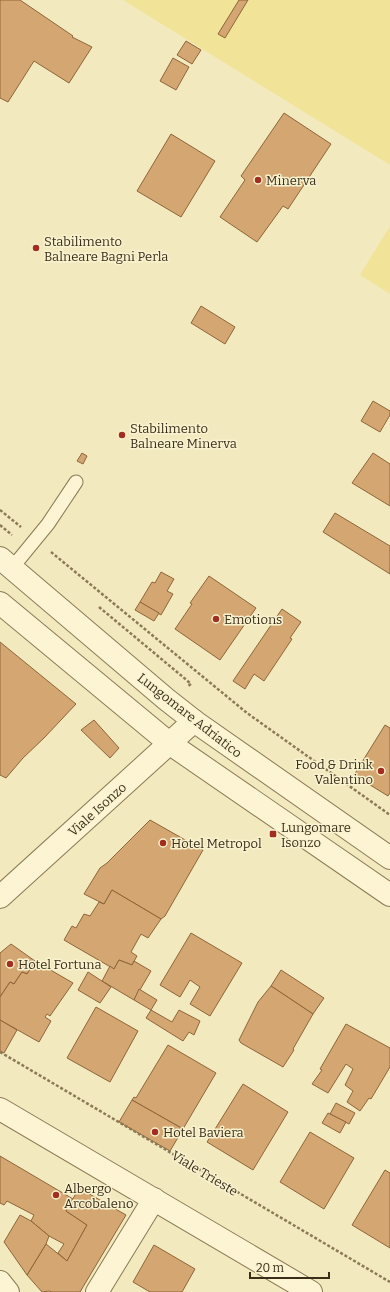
<svg xmlns="http://www.w3.org/2000/svg" width="390" height="1292" viewBox="0 0 390 1292" font-family="Bitter,serif">
	<style>
		.sand { fill: #f1e499 }
		.building { fill: #d4a671; stroke: #8e6539 }
		.lines { fill: none; stroke-linecap: round; stroke-linejoin: round }
		.service-casing { stroke: #8c7955; stroke-width: 15 }
		.minor-casing { stroke: #8c7955; stroke-width: 24 }
		.tertiary-casing { stroke: #8c7955; stroke-width: 24 }
		.path { stroke: #8c7955; stroke-width: 2.5; stroke-dasharray: 3 2; stroke-linecap: butt }
		.service { stroke: #fcf4d3; stroke-width: 13 }
		.minor { stroke: #fcf4d3; stroke-width: 22 }
		.tertiary { stroke: #fcf4d3; stroke-width: 22 }
		.poi-dot { fill: #a12e20; stroke: #f9f2cf; stroke-width: 1.5 }
		.labels { text-anchor: middle; stroke-width: 3; stroke-linejoin: round; paint-order: stroke }
		.poi-label { font-size: 13px; fill: #3a2e1b; stroke: #f9f2cf; text-anchor: start }
		.street-label { font-size: 13px; fill: #3a2e1b; stroke: #f9f2cf }
	</style>
	<rect width="100%" height="100%" fill="#f2e9bf"/>
	<g class="sand">
		<path d="M 123,0 L 390,0 L 390,165 Z"/>
		<path d="M 390,226 L 390,294 L 360,275 Z"/>
	</g>
	<g class="building">
		<path d="M 0,0 L 20,0 L 73,36 L 72,37 L 92,47 L 69,83 L 34,61 L 8,102 L 0,98 Z"/>
		<path d="M 239,0 L 248,0 L 225,38 L 218,34 Z"/>
		<path d="M 186,41 L 201,50 L 192,64 L 177,55 Z"/>
		<path d="M 173,58 L 189,67 L 176,90 L 160,81 Z"/>
		<path d="M 284,113 L 331,144 L 288,209 L 283,206 L 257,242 L 220,217 L 245,180 L 241,176 Z"/>
		<path d="M 171,134 L 215,161 L 181,217 L 137,191 Z"/>
		<path d="M 201,306 L 235,327 L 225,344 L 191,323 Z"/>
		<path d="M 373,401 L 390,411 L 390,415 L 380,432 L 361,421 Z"/>
		<path d="M 82,453 L 87,456 L 83,464 L 77,461 Z"/>
		<path d="M 373,453 L 390,464 L 390,506 L 352,483 Z"/>
		<path d="M 335,513 L 390,546 L 390,574 L 323,532 Z"/>
		<path d="M 161,572 L 174,579 L 167,591 L 173,594 L 161,615 L 140,602 L 152,582 L 155,583 Z"/>
		<path d="M 209,576 L 256,608 L 220,660 L 175,629 L 192,604 L 190,603 Z"/>
		<path d="M 140,602 L 159,613 L 154,621 L 135,610 Z"/>
		<path d="M 282,609 L 301,622 L 290,638 L 292,639 L 264,681 L 254,674 L 245,689 L 233,681 Z"/>
		<path d="M 0,642 L 76,704 L 44,738 L 23,758 L 6,778 L 0,775 Z"/>
		<path d="M 94,720 L 119,748 L 110,758 L 81,730 Z"/>
		<path d="M 385,725 L 390,728 L 390,793 L 388,796 L 354,775 Z"/>
		<path d="M 150,820 L 203,850 L 165,916 L 161,919 L 112,890 L 104,904 L 84,894 L 100,868 L 107,863 Z"/>
		<path d="M 112,890 L 161,919 L 148,938 L 141,934 L 131,952 L 137,956 L 132,965 L 119,960 L 114,969 L 64,940 L 72,926 L 76,928 L 84,914 L 90,916 L 99,902 L 104,904 Z"/>
		<path d="M 191,933 L 242,963 L 210,1016 L 190,1004 L 200,987 L 190,980 L 180,997 L 160,985 Z"/>
		<path d="M 11,944 L 35,961 L 27,974 L 22,972 L 14,984 L 10,982 L 0,997 L 0,953 Z"/>
		<path d="M 119,960 L 132,965 L 134,961 L 151,971 L 134,1000 L 102,981 L 110,966 L 114,969 Z"/>
		<path d="M 35,961 L 73,983 L 50,1016 L 47,1014 L 45,1017 L 51,1021 L 39,1042 L 0,1020 L 0,997 L 10,982 L 14,984 L 22,972 L 27,974 Z"/>
		<path d="M 281,970 L 324,998 L 313,1014 L 271,986 Z"/>
		<path d="M 88,972 L 111,987 L 100,1003 L 78,990 Z"/>
		<path d="M 271,986 L 313,1014 L 293,1049 L 294,1050 L 283,1067 L 241,1043 L 239,1040 L 258,1002 Z"/>
		<path d="M 139,989 L 157,1000 L 151,1010 L 134,1000 Z"/>
		<path d="M 96,1007 L 138,1031 L 110,1082 L 67,1058 Z"/>
		<path d="M 151,1010 L 172,1022 L 179,1010 L 200,1021 L 194,1035 L 189,1032 L 183,1041 L 146,1018 Z"/>
		<path d="M 0,1020 L 17,1030 L 4,1053 L 0,1051 Z"/>
		<path d="M 346,1024 L 390,1048 L 390,1067 L 371,1099 L 369,1098 L 360,1111 L 347,1102 L 353,1091 L 345,1085 L 353,1069 L 346,1064 L 328,1093 L 312,1084 L 322,1070 L 320,1069 Z"/>
		<path d="M 168,1045 L 216,1073 L 183,1129 L 132,1100 L 134,1097 L 136,1098 Z"/>
		<path d="M 243,1084 L 288,1112 L 253,1170 L 207,1142 Z"/>
		<path d="M 132,1100 L 183,1129 L 170,1151 L 119,1122 Z"/>
		<path d="M 336,1103 L 355,1113 L 349,1124 L 330,1114 Z"/>
		<path d="M 328,1113 L 346,1122 L 340,1133 L 322,1123 Z"/>
		<path d="M 310,1132 L 354,1158 L 324,1209 L 280,1182 Z"/>
		<path d="M 0,1156 L 73,1199 L 66,1211 L 87,1225 L 67,1261 L 58,1253 L 64,1244 L 49,1236 L 31,1221 L 34,1215 L 7,1201 L 4,1205 L 0,1203 Z"/>
		<path d="M 385,1170 L 390,1173 L 390,1248 L 352,1225 Z"/>
		<path d="M 79,1188 L 126,1215 L 80,1292 L 52,1292 L 49,1291 L 42,1292 L 27,1275 L 46,1244 L 67,1261 L 87,1225 L 66,1211 Z"/>
		<path d="M 20,1215 L 31,1221 L 49,1236 L 46,1244 L 27,1275 L 4,1242 Z"/>
		<path d="M 154,1245 L 195,1269 L 182,1292 L 150,1292 L 133,1282 Z"/>
	</g>
	<g class="lines">
		<defs>
			<path id="service" d="M 12,568 L 48,524 L 76,482"/>
			<g id="minor">
				<path d="M 0,897 L 194,721"/>
				<path d="M 0,1109 L 311,1292"/>
				<path d="M 97,1292 L 154,1199"/>
			</g>
			<g id="tertiary">
				<path d="M 0,558 L 166,699 L 194,721 L 390,858"/>
				<path d="M 0,603 L 169,743 L 390,895"/>
				<path d="M 0,1282 L 8,1292"/>
			</g>
		</defs>
		<use href="#service" class="service-casing"/>
		<use href="#minor" class="minor-casing"/>
		<use href="#tertiary" class="tertiary-casing"/>
		<g class="path">
			<path d="M 0,510 L 21,527"/>
			<path d="M 0,525 L 12,535"/>
			<path d="M 51,552 L 247,713 L 390,815"/>
			<path d="M 99,607 L 183,677 L 191,684 L 188,686"/>
			<path d="M 0,1052 L 390,1282"/>
		</g>
		<use href="#service" class="service"/>
		<use href="#minor" class="minor"/>
		<use href="#tertiary" class="tertiary"/>
	</g>
	<g class="poi-dot">
		<circle cx="258" cy="180" r="4"/>
		<circle cx="36" cy="248" r="4"/>
		<circle cx="122" cy="435" r="4"/>
		<circle cx="216" cy="619" r="4"/>
		<circle cx="381" cy="771" r="4"/>
		<rect x="269" y="830" width="8" height="8" rx="2"/>
		<circle cx="163" cy="843" r="4"/>
		<circle cx="10" cy="964" r="4"/>
		<circle cx="155" cy="1132" r="4"/>
		<circle cx="56" cy="1195" r="4"/>
	</g>
	<g class="labels">
		<g class="poi-label">
			<text x="266" y="185">Minerva</text>
			<text x="44" y="246">Stabilimento<tspan x="44" dy="15">Balneare Bagni Perla</tspan></text>
			<text x="130" y="433">Stabilimento<tspan x="130" dy="15">Balneare Minerva</tspan></text>
			<text x="224" y="624">Emotions</text>
			<text x="373" y="769" text-anchor="end">Food &amp; Drink<tspan x="373" dy="15">Valentino</tspan></text>
			<text x="281" y="832">Lungomare<tspan x="281" dy="15">Isonzo</tspan></text>
			<text x="171" y="848">Hotel Metropol</text>
			<text x="18" y="969">Hotel Fortuna</text>
			<text x="163" y="1137">Hotel Baviera</text>
			<text x="64" y="1193">Albergo<tspan x="64" dy="15">Arcobaleno</tspan></text>
		</g>
		<g class="street-label">
			<text transform="translate(190 715) rotate(38)" y="5">Lungomare Adriatico</text>
			<text transform="translate(97 809) rotate(-42)" y="5">Viale Isonzo</text>
			<text transform="translate(205 1173) rotate(31)" y="5">Viale Trieste</text>
		</g>
	</g>
	<path d="M250 1272v6h79v-6" fill="none" stroke="#3a2e1b" stroke-width="2"/>
	<text x="256" y="1272" font-size="12" fill="#3a2e1b" stroke="#f9f2cf" stroke-width="3" paint-order="stroke">20 m</text>
</svg>
